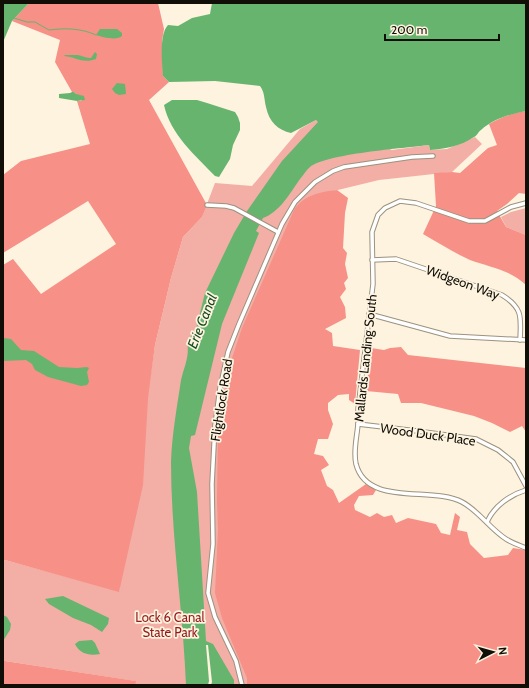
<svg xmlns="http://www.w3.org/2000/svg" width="529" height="688" viewBox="0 0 529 688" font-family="Cabin,sans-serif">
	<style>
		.green { fill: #f3aea6 }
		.forest { fill: #f79086 }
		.water { fill: #67b46f }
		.pier { fill: #fdf3df }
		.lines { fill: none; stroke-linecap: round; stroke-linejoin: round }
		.stream { stroke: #67b46f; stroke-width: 1 }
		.minor-casing { stroke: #9b927f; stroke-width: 5.5 }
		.minor { stroke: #fff; stroke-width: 3.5 }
		.labels { text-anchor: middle; stroke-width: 3.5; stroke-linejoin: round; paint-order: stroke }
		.street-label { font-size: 13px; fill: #110e08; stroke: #fdf3df }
		.park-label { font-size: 13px; fill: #931a1c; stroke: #fdf3df }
		.water-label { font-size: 14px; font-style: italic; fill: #154c1f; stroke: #fdf3df }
	</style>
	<rect width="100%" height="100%" fill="#fdf3df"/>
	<g class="green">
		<path d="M 316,120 L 392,150 L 429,145 L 430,150 L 447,149 L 475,137 L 482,144 L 452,172 L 379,180 L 313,196 L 252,685 L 135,685 L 135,681 L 5,661 L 3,658 L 3,562 L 5,560 L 119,591 L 155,345 L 171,278 L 183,237 L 202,217 L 215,183 L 252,186 L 300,129 Z"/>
		<path d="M 526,208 L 526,235 L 506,227 L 501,217 L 511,212 Z"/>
	</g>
	<g class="forest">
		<path d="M 29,3 L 158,3 L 164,29 L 162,41 L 163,76 L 169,82 L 149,100 L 207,205 L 202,217 L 183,237 L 171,278 L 155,345 L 148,398 L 143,485 L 119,592 L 5,560 L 3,562 L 3,265 L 13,259 L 41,294 L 116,244 L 88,201 L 3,253 L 3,175 L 21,161 L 90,144 L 77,101 L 82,101 L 74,92 L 72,92 L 55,62 L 60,40 L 12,21 Z"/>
		<path d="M 526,111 L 526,194 L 519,193 L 507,204 L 497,211 L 506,227 L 526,235 L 526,285 C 511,270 489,267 470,260 C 454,253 439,243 423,234 L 436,206 L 434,173 L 452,172 L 460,173 L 488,148 L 497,145 L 489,124 C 501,117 513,113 526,111 Z"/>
		<path d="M 337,190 L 348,198 L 345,213 L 343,248 L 347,253 L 345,264 L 348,278 L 344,283 L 346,289 L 340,297 L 345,307 L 346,318 L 325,329 L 332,333 L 333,346 L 360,350 L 355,404 L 349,400 L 349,394 L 338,395 L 328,403 L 328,410 L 333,424 L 328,439 L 318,439 L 314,454 L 323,456 L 329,465 L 321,470 L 327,486 L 333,490 L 339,503 L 366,484 L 376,490 L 373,495 L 359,496 L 354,505 L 355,510 L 370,517 L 377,513 L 384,517 L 392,515 L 396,523 L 408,518 L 436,524 L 441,533 L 450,535 L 455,513 L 460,517 L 457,530 L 467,532 L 470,544 L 484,558 L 508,555 L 513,548 L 526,550 L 526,685 L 247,685 L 247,678 L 222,618 L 215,593 L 218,530 L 217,500 L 218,434 L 221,409 L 231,361 L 242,328 L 294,210 C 304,195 320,192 337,190 Z"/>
		<path d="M 401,347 L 408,355 L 526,368 L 526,432 L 522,426 L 510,432 L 492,423 L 474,416 L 421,403 L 401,403 L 398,394 L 366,391 L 371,348 L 384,350 L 390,348 Z"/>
		<path d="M 3,658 L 5,661 L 136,681 L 135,685 L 3,685 Z"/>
	</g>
	<g class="water">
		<path d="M 3,3 L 29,3 L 12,21 L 3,42 Z"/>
		<path d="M 212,3 L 526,3 L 526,111 C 510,114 493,119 481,130 C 478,132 477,136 474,137 C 461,146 445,149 430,150 L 429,145 C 405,148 325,154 310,167 C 306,170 303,176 300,179 C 290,193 280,212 263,218 L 256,231 L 259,233 L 222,324 L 195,435 L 191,436 L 189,448 L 197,492 L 206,641 L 213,644 L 234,680 L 234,685 L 186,685 C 183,610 171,536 171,462 C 172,434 177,407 181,380 C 184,367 190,356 187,342 L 196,329 L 205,293 L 234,233 L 247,211 L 282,161 L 318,122 L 316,120 L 291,133 C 278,130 269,122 266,107 C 264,99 265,93 260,86 L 215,81 L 169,82 L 163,76 C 162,63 159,34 168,25 L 178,26 L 192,18 L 210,14 Z"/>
		<path d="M 100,29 L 117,29 L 122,33 L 122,36 C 117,41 102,37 96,35 Z"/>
		<path d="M 95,52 L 97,54 L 96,59 C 83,64 76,57 64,56 L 65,55 C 69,55 74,55 78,55 C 83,56 86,58 91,58 Z"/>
		<path d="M 117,83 L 125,84 L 126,94 L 119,95 L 115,93 L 112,89 Z"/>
		<path d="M 72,92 L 74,92 L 76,94 L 84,96 L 85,100 L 77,101 L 59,98 L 59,94 L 70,93 Z"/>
		<path d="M 172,100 L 197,100 L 207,103 L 235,112 L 238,117 L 240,123 L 240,130 L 233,145 L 230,159 L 219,177 L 215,176 C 196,156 170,134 164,105 Z"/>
		<path d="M 3,338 L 11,339 L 21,350 L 34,351 L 59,367 L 77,368 L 87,367 L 89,368 L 87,372 L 89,382 L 87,385 L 81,386 L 48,377 L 35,370 L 32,364 L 26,360 L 3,361 Z"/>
		<path d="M 63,596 L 109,618 L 108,624 L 102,632 L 91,625 L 73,618 L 49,604 L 45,599 Z"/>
		<path d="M 3,615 L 7,617 L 11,624 L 10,630 L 3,641 Z"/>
		<path d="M 92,640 L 95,643 L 100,654 C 89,656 80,654 75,644 L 79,641 Z"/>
	</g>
	<path class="pier" d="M 206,645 L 208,645 L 212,682 L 211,685 L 208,685 L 209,681 Z"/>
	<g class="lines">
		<path class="stream" d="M 14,18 L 27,22 L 35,22 L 49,30 C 65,28 81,28 96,35"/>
		<defs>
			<g id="minor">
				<path d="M 526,203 L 511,207 L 485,221 L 469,221 L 416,203 L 400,201 L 385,208 L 378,215 L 372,232 L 373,284 L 358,409 C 358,414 359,419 358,424 C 357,437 353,451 356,464 C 367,507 432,486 462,502 C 479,511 490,529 506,539 C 512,543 519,545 526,548"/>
				<path d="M 207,205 L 226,206 L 234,208 L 278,232"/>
				<path d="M 372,260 L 396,259 L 502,295 C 523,308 521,317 520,340"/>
				<path d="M 369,314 L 450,336 L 526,340"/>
				<path d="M 358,424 L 417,431 L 476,439 L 498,450 L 513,462 L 526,486"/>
				<path d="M 487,522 C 494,506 510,495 526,490"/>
				<path d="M 242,685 L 236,661 L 215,617 L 208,593 L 213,544 L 212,484 L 215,425 L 220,388 L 228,352 L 239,324 L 282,224 L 295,202 L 315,182 L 333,171 L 344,167 L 412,157 L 433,156"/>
			</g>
		</defs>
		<use href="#minor" class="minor-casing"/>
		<use href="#minor" class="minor"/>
	</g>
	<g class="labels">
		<g class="street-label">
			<text transform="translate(463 282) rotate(20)" y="5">Widgeon Way</text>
			<text transform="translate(365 358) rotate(-84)" y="5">Mallards Landing South</text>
			<text transform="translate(221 400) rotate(-81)" y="5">Flightlock Road</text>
			<text transform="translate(428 434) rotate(8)" y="5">Wood Duck Place</text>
		</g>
		<g class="park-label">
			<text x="170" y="622">Lock 6 Canal<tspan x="170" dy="15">State Park</tspan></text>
		</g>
		<g class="water-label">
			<text transform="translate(202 321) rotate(-68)" y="5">Erie Canal</text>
		</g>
	</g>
	<rect width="529" height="688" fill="none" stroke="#110e08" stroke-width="8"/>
	<g transform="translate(493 652) rotate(84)" stroke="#fdf3df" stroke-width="3" paint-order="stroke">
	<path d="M0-3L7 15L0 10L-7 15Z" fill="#110e08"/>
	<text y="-6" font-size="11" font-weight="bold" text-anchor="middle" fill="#110e08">N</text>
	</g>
	<path d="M385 34v6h114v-6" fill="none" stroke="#110e08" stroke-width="2"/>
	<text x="391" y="34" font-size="12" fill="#110e08" stroke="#fdf3df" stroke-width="3" paint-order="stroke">200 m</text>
</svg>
